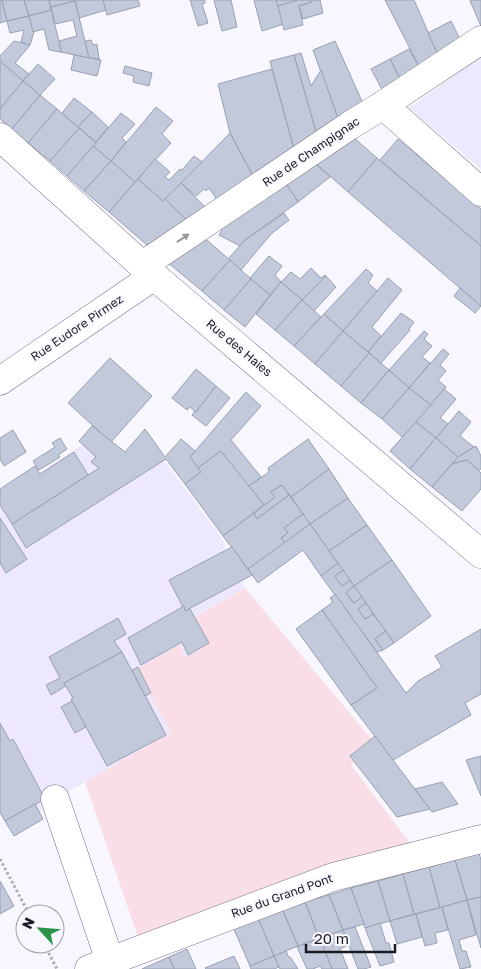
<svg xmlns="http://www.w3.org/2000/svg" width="481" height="969" viewBox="0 0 481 969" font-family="'Golos Text',sans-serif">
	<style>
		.built { fill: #ede8fd }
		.green { fill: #fadee7 }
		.building { fill: #c2c9db; stroke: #99a0b2 }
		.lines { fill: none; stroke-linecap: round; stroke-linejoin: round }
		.minor-casing { stroke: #777283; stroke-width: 29 }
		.path { stroke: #afadb4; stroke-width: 3; stroke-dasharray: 2.5 2.5; stroke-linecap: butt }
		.minor { stroke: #fff; stroke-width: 28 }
		.oneway { fill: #99989c }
		.labels { text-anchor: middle; stroke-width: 4; stroke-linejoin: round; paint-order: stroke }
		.street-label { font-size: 12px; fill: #1d1b22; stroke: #f8f6fe }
	</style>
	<rect width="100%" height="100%" fill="#f8f6fe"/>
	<g class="built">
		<path d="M 481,57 L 481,169 L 409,108 Z"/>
		<path d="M 145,436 L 223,540 L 228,558 L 245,588 L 185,622 L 200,649 L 185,657 L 178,646 L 171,732 L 55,799 L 46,807 L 8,828 L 0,814 L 0,499 L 94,437 L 124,462 Z"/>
	</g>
	<path class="green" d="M 245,588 L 378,747 L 351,765 L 419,855 L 142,949 L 85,782 L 171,732 L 136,670 L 179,645 L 185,657 L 200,649 L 185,623 Z"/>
	<g class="building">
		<path d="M 0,0 L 2,0 L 7,21 L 0,23 Z"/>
		<path d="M 2,0 L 24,0 L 29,16 L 7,21 Z"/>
		<path d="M 24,0 L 49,0 L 51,10 L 29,16 Z"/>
		<path d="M 49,0 L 75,0 L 75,1 L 51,7 Z"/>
		<path d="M 80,0 L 103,0 L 106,10 L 79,18 L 75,1 Z"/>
		<path d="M 103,0 L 138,0 L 140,6 L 107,15 Z"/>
		<path d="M 190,0 L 205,0 L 205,3 L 202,4 L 208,23 L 198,26 Z"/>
		<path d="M 214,0 L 231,0 L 237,27 L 222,31 Z"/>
		<path d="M 254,0 L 276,0 L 284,24 L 262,31 Z"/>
		<path d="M 276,0 L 298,0 L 298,1 L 278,6 Z"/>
		<path d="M 298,0 L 311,0 L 312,2 L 299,6 L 303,25 L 284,30 L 278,6 Z"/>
		<path d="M 311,0 L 320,0 L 323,13 L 303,19 L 299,6 L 312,2 Z"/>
		<path d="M 385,0 L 414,0 L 439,57 L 421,70 Z"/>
		<path d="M 472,0 L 481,0 L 481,26 L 470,1 Z"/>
		<path d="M 75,1 L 85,41 L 89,58 L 61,52 L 59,41 L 77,36 L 73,20 L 55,24 L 51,7 Z"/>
		<path d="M 51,10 L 59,41 L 61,52 L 49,50 L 44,29 L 33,32 L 29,16 Z"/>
		<path d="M 29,16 L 33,32 L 34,32 L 30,45 L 21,42 L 24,30 L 10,33 L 7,21 Z"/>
		<path d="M 451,21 L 462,43 L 439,57 L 428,33 Z"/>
		<path d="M 91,40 L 93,45 L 97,44 L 99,59 L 89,58 L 85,41 Z"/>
		<path d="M 14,41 L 30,45 L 15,63 L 29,74 L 23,81 L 0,61 L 0,56 Z"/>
		<path d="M 335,41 L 365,108 L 340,124 L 313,50 Z"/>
		<path d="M 409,49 L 421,70 L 402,83 L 390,59 Z"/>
		<path d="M 301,53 L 311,86 L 321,70 L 340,124 L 318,139 L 294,55 Z"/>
		<path d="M 74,55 L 101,60 L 97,76 L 71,70 Z"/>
		<path d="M 294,55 L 318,139 L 295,153 L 270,61 Z"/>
		<path d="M 390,59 L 402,83 L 385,95 L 371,69 Z"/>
		<path d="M 0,61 L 23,81 L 0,109 Z"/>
		<path d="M 38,64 L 55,79 L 40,95 L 23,81 Z"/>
		<path d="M 125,66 L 152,73 L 149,86 L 133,82 L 134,76 L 123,73 Z"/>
		<path d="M 272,69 L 295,153 L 255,180 L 230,133 L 218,84 Z"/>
		<path d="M 23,81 L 40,95 L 12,129 L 0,119 L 0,109 Z"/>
		<path d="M 40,95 L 57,109 L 28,143 L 12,129 Z"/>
		<path d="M 74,98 L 92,112 L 78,127 L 62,113 Z"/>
		<path d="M 156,107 L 173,121 L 162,134 L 171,143 L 135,182 L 111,161 Z"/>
		<path d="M 57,109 L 79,128 L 50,161 L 28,143 Z"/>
		<path d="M 92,112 L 108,127 L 96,142 L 78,127 Z"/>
		<path d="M 121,113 L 135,124 L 122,138 L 126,142 L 111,161 L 93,146 Z"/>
		<path d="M 79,128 L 96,143 L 67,176 L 50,161 Z"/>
		<path d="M 230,133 L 255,180 L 220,204 L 209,188 L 206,191 L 204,189 L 196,196 L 181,183 Z"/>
		<path d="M 353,137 L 377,158 L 348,192 L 314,162 Z"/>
		<path d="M 398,139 L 481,209 L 481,246 L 380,160 Z"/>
		<path d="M 93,146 L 111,161 L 84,191 L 67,176 Z"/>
		<path d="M 194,156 L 202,162 L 163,201 L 138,179 L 155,159 L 170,172 L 165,177 L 169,180 L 180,169 L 182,170 Z"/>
		<path d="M 377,158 L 481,246 L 481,306 L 348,192 Z"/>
		<path d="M 111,161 L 135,182 L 109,212 L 84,191 Z"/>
		<path d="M 314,162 L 330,177 L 298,202 L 285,182 Z"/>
		<path d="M 138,179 L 163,201 L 165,199 L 188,221 L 155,245 L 147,245 L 109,212 Z"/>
		<path d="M 285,182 L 298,202 L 245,240 L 240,246 L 219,235 L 222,230 L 217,227 Z"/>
		<path d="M 181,183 L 206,208 L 188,221 L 165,199 Z"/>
		<path d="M 284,213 L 289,220 L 271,234 L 241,270 L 228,259 L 245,240 Z"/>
		<path d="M 202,236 L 230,260 L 202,291 L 166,261 Z"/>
		<path d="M 269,256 L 282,266 L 275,275 L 281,282 L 270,295 L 250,278 Z"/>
		<path d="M 230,260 L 251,279 L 224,310 L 202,291 Z"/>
		<path d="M 311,268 L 321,278 L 325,275 L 326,276 L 302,300 L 281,282 L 291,272 L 300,279 Z"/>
		<path d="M 366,269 L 373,275 L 368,283 L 377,291 L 343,331 L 324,314 Z"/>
		<path d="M 326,276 L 336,287 L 314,311 L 302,300 Z"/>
		<path d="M 388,278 L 402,290 L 372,327 L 381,336 L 368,352 L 343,331 Z"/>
		<path d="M 251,279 L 270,295 L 245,327 L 224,310 Z"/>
		<path d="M 281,282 L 302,300 L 275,330 L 256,314 Z"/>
		<path d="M 460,288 L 481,306 L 475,313 L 454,296 Z"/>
		<path d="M 302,300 L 321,317 L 294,346 L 275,330 Z"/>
		<path d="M 401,313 L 414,322 L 409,329 L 410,330 L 381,363 L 368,352 Z"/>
		<path d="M 324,314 L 343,331 L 315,364 L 294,346 Z"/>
		<path d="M 343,331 L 369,353 L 341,386 L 315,364 Z"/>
		<path d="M 424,331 L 428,334 L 424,339 L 432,346 L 422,357 L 430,363 L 409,388 L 389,370 Z"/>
		<path d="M 443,349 L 449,354 L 440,365 L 446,371 L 438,380 L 446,387 L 431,405 L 409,388 Z"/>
		<path d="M 369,353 L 389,370 L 361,403 L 341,386 Z"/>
		<path d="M 110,358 L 152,396 L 111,442 L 68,403 Z"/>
		<path d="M 196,369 L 216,386 L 196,412 L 190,407 L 187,410 L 172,398 Z"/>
		<path d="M 389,370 L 409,388 L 382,419 L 361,403 Z"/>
		<path d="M 216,386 L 230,398 L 206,426 L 192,415 L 195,411 L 196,412 Z"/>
		<path d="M 409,388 L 431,405 L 408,433 L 407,432 L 402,437 L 382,419 Z"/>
		<path d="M 444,389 L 456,399 L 440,418 L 448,424 L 436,438 L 416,422 Z"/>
		<path d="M 246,392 L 261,406 L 231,440 L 261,477 L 248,487 L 221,451 L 198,468 L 190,457 Z"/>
		<path d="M 459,411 L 471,422 L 460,436 L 474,447 L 458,457 L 436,438 Z"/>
		<path d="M 416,422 L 436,438 L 410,469 L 390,451 Z"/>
		<path d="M 92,426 L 125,452 L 145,429 L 165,457 L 181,439 L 195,451 L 190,457 L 201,472 L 185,484 L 166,459 L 26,548 L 12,524 L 99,468 L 91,462 L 96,457 L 79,441 Z"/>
		<path d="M 13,430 L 26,452 L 4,466 L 0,459 L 0,438 Z"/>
		<path d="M 60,438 L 67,449 L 58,455 L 60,457 L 39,470 L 33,461 L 55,447 L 52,443 Z"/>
		<path d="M 436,438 L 458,457 L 432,487 L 410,469 Z"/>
		<path d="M 308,439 L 329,469 L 291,497 L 282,485 L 271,492 L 275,497 L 264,505 L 249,486 L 269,472 L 268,468 Z"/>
		<path d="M 476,446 L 481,456 L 481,469 L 478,470 L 467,460 L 452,464 L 458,457 Z"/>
		<path d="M 221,451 L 264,505 L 223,536 L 185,484 L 201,472 L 198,468 Z"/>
		<path d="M 74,452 L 88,475 L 12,524 L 0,505 L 0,489 L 35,466 L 40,474 Z"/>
		<path d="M 467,460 L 481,473 L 481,489 L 462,511 L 432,487 L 452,464 Z"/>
		<path d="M 329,469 L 348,498 L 310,524 L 291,497 Z"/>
		<path d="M 282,485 L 289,495 L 257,519 L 254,513 L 275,497 L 271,492 Z"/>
		<path d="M 289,495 L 303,514 L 284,528 L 288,533 L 281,538 L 285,543 L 248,569 L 223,536 L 254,513 L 257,519 Z"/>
		<path d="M 348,498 L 367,525 L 329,551 L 310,524 Z"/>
		<path d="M 303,514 L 310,524 L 285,543 L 281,538 L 288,533 L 284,528 Z"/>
		<path d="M 0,518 L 27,559 L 6,573 L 0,563 Z"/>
		<path d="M 310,524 L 338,563 L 321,576 L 303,550 L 258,583 L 248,569 Z"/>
		<path d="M 367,525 L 392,560 L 354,586 L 329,551 Z"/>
		<path d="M 232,547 L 252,575 L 185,611 L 169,580 Z"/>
		<path d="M 392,560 L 431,616 L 394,643 L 354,586 Z"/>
		<path d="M 338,563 L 343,570 L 335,576 L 342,586 L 350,580 L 354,586 L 346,593 L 354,603 L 362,597 L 366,603 L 358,609 L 365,619 L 373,614 L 386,631 L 375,639 L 383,650 L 377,652 L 321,576 Z"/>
		<path d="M 343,570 L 350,580 L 342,586 L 335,576 Z"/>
		<path d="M 354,586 L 362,597 L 354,603 L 346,593 Z"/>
		<path d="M 335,594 L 406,693 L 418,681 L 442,667 L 435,656 L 481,629 L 481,694 L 465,703 L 471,715 L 393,760 L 351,705 L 377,688 L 322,610 L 333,602 L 330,598 Z"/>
		<path d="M 366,603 L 373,614 L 365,619 L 358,609 Z"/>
		<path d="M 184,606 L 185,611 L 190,609 L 209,643 L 188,655 L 182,642 L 141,665 L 128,638 Z"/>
		<path d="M 322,610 L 377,688 L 351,705 L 296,629 Z"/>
		<path d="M 118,618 L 126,634 L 114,641 L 122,652 L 64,683 L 66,686 L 51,695 L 46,685 L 60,678 L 49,657 Z"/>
		<path d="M 386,631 L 394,643 L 383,650 L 375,639 Z"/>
		<path d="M 122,652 L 166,735 L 107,766 L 72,701 L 71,699 L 73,698 L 64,683 Z"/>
		<path d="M 138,667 L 151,693 L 145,696 L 132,670 Z"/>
		<path d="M 72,701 L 86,727 L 75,733 L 61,707 Z"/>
		<path d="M 0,723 L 10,741 L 13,739 L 45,799 L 5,821 L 0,812 Z"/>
		<path d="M 375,736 L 393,760 L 430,809 L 397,817 L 350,756 Z"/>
		<path d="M 481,756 L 481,796 L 466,760 Z"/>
		<path d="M 442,782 L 458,804 L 432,812 L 415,789 Z"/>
		<path d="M 35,804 L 43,819 L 14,836 L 5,821 Z"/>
		<path d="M 479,853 L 481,860 L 481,897 L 467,900 L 455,860 Z"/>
		<path d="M 455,860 L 467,900 L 440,908 L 429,867 Z"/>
		<path d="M 429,867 L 440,908 L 414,914 L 403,874 Z"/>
		<path d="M 403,874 L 414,914 L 390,921 L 378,881 Z"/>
		<path d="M 0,881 L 14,906 L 0,914 Z"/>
		<path d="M 378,881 L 390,921 L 365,928 L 351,888 Z"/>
		<path d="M 351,888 L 364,924 L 343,930 L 329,895 Z"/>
		<path d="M 329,895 L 343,930 L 319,938 L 305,902 Z"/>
		<path d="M 481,897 L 481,948 L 467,900 Z"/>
		<path d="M 467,900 L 476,935 L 459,940 L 462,951 L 466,951 L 471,967 L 460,969 L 442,907 Z"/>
		<path d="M 305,902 L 319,938 L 298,946 L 282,909 Z"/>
		<path d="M 442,907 L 448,930 L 435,933 L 437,943 L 425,946 L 416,914 Z"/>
		<path d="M 282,909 L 298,946 L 274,956 L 258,918 Z"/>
		<path d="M 416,914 L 422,937 L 397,944 L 390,921 Z"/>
		<path d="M 258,918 L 274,956 L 250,966 L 233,927 Z"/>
		<path d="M 380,923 L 386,943 L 389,943 L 394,962 L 380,966 L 365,928 Z"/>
		<path d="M 355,927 L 371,967 L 364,969 L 358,969 L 343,930 Z"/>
		<path d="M 343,930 L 348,945 L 340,949 L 348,969 L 332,969 L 320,938 Z"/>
		<path d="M 320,938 L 332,969 L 322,969 L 320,966 L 313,969 L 307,969 L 297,947 Z"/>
		<path d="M 187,949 L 196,969 L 174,969 L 169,957 Z"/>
		<path d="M 286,951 L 288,956 L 291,958 L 298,969 L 280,969 L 274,956 Z"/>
		<path d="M 234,956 L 240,969 L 206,969 L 205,968 Z"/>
		<path d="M 274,956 L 279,967 L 274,969 L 251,969 L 250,966 Z"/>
		<path d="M 169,957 L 174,969 L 142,969 Z"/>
	</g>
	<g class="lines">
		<defs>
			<g id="minor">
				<path d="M 383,105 L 481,192"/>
				<path d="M 0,137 L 154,276 L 481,554"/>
				<path d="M 143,265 L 349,126 L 383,105 L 481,40"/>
				<path d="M 0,381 L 154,276"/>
				<path d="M 55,799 L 110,961"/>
				<path d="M 89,969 L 333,877 L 481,839"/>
			</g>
		</defs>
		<use href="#minor" class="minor-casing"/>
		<g class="path">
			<path d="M 0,859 L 29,914"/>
			<path d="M 44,944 L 57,969"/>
		</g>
		<use href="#minor" class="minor"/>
	</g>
	<defs><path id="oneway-solid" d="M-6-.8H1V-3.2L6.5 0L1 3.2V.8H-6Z" transform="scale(1.25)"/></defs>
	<use class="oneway" href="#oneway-solid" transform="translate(183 238) rotate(-34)"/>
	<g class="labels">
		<g class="street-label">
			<text transform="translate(311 152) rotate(-34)" y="4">Rue de Champignac</text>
			<text transform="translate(77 328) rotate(-34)" y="4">Rue Eudore Pirmez</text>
			<text transform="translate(239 348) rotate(40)" y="4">Rue des Haies</text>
			<text transform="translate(282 896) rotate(-20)" y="4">Rue du Grand Pont</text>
		</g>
	</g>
	<g transform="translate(40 929) rotate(296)"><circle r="24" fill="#f8f6fe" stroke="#a09ea6"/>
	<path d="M0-4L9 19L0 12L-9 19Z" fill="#2a9249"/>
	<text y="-8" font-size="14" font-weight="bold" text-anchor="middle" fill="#1d1b22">N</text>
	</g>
	<path d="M306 944v8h89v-8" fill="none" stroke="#1d1b22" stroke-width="2.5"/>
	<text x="314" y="944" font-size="15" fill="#1d1b22" stroke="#f8f6fe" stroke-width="4" paint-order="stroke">20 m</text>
</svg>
